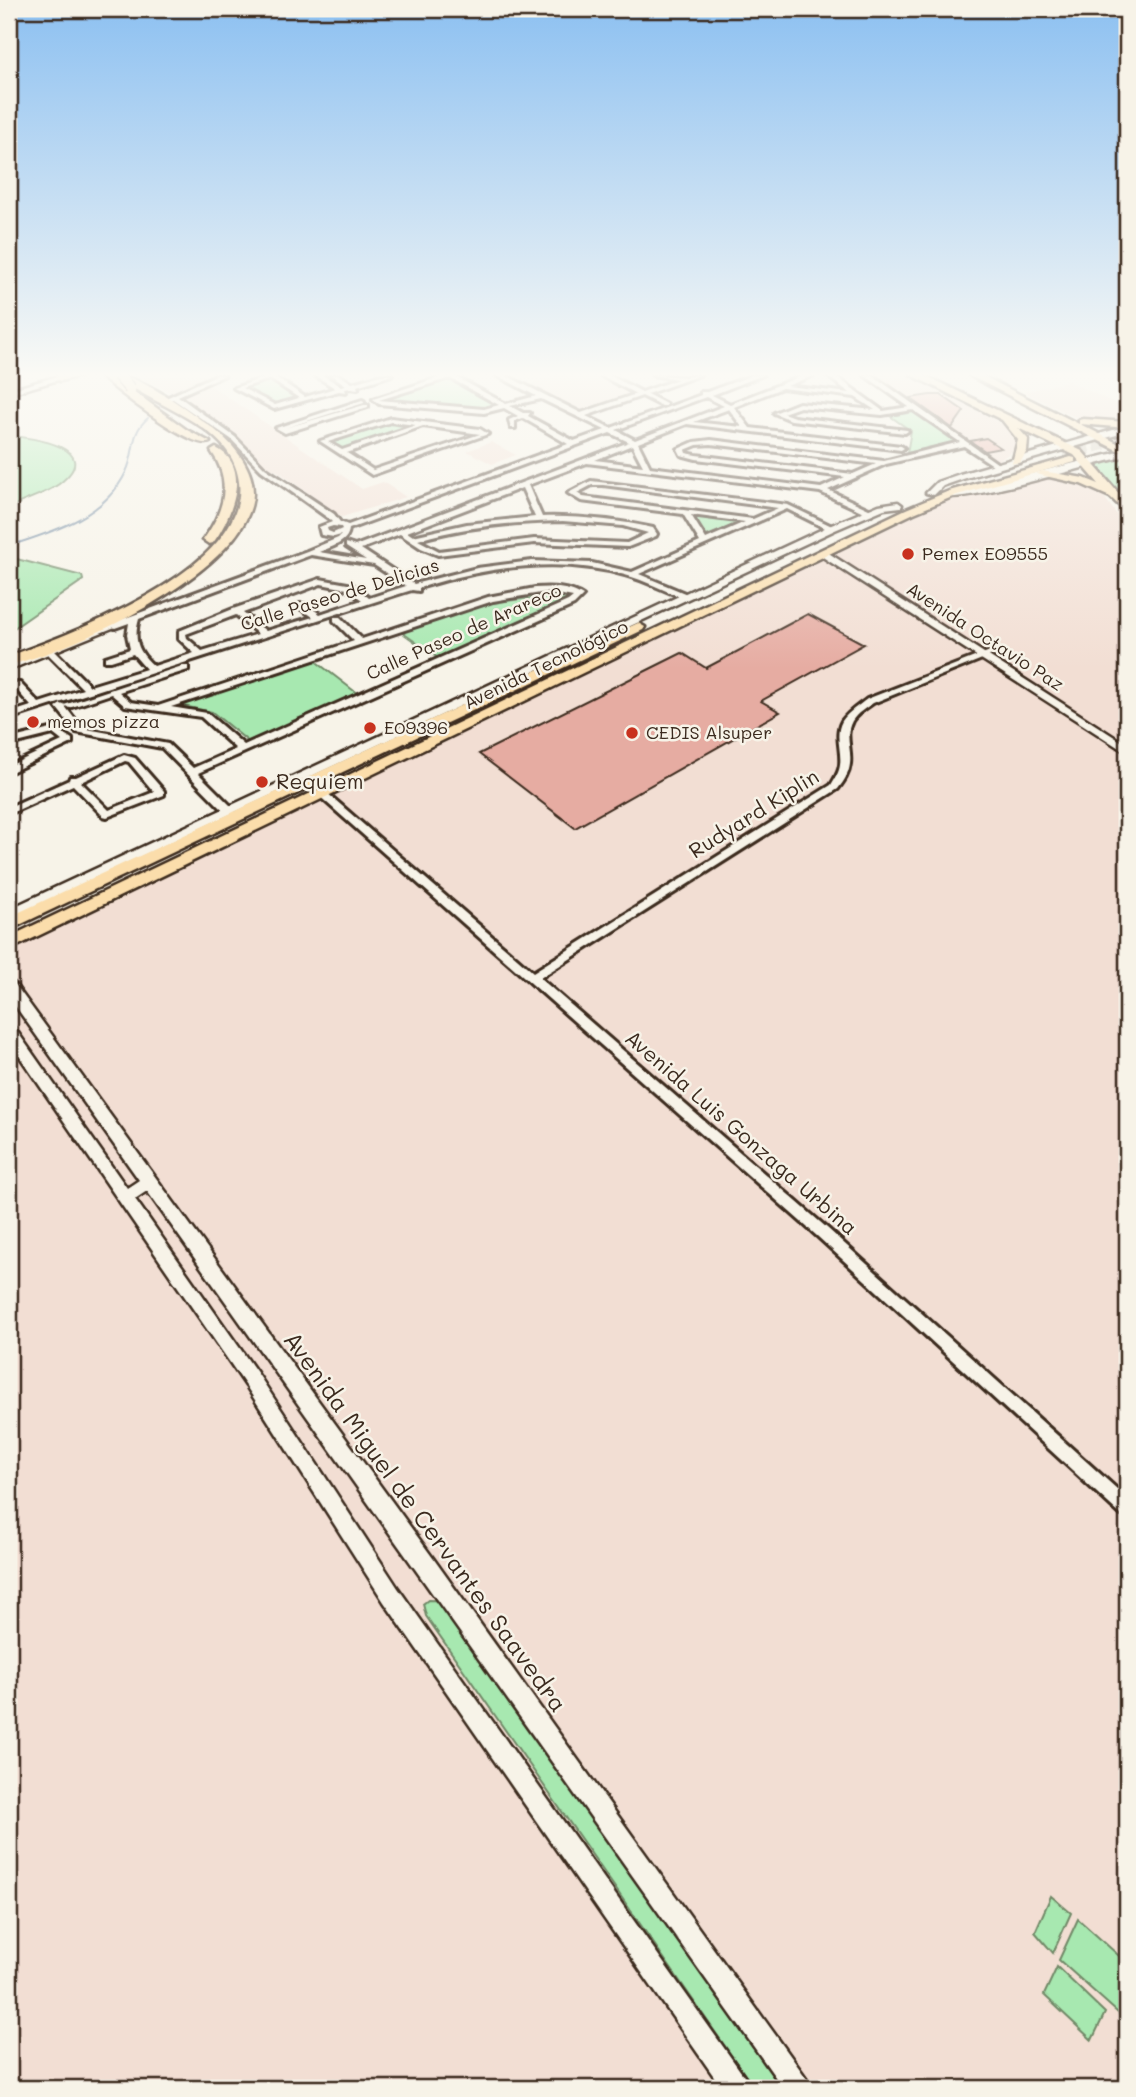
<svg xmlns="http://www.w3.org/2000/svg" width="1136" height="2097" viewBox="0 0 1136 2097" font-family="Mali,sans-serif">
	<style>
		.built { fill: #f2ded3 }
		.green { fill: #a7e8b0; stroke: #718967; stroke-width: 2 }
		.lines { fill: none; stroke-linecap: round; stroke-linejoin: round }
		.stream { stroke: #798fa5; stroke-width: 2 }
		.building { fill: #e6aca2; stroke: #3b2a1e; stroke-width: 2 }
		.primary-tunnel { stroke: #d1cbc0; stroke-width: 11; stroke-dasharray: 11 5; stroke-linecap: butt }
		.minor-casing { stroke: #3b2a1e; stroke-width: 6 }
		.tertiary-casing { stroke: #3b2a1e; stroke-width: 5 }
		.secondary-casing { stroke: #3b2a1e; stroke-width: 5 }
		.primary-casing { stroke: #3b2a1e; stroke-width: 5 }
		.trunk-casing { stroke: #3b2a1e; stroke-width: 5 }
		.minor { fill: #f7f3e8; fill-rule: evenodd }
		.tertiary { fill: #f7f3e8; fill-rule: evenodd }
		.secondary { fill: #f7f3e8; fill-rule: evenodd }
		.primary { fill: #fbddab; fill-rule: evenodd }
		.trunk { fill: #fbddab; fill-rule: evenodd }
		.trunk-bridge-casing { stroke: #3b2a1e; stroke-width: 14; stroke-linecap: butt }
		.trunk-bridge { stroke: #fbddab; stroke-width: 11 }
		.poi-dot { fill: #c8321e; stroke: #f7f3e8; stroke-width: 2.5 }
		.labels { text-anchor: middle; stroke-width: 5; stroke-linejoin: round; paint-order: stroke }
		.far-poi-label { font-size: 18px; fill: #3b2a1e; stroke: #f7f3e8; text-anchor: start }
		.far-street-label { font-size: 18px; fill: #3b2a1e; stroke: #f7f3e8 }
		.poi-label { font-size: 21px; fill: #3b2a1e; stroke: #f7f3e8; text-anchor: start }
		.street-label { font-size: 21px; fill: #3b2a1e; stroke: #f7f3e8 }
		.near-street-label { font-size: 24px; fill: #3b2a1e; stroke: #f7f3e8 }
	</style>
	<rect width="100%" height="100%" fill="#f7f3e8"/>
	<filter id="ink" filterUnits="userSpaceOnUse"><feTurbulence type="fractalNoise" baseFrequency=".0143" numOctaves="2"/><feDisplacementMap in="SourceGraphic" scale="14" xChannelSelector="R" yChannelSelector="G"/><feConvolveMatrix kernelMatrix="1 2 1 2 8 2 1 2 1" color-interpolation-filters="sRGB"/></filter>
	<g filter="url(#ink)">
		<g class="built">
			<path d="M 215,375 L 204,381 L 362,489 L 383,482 L 406,497 L 342,517 L 279,472 L 261,464 L 239,437 L 180,397 L 136,376 Z"/>
			<path d="M 557,375 L 596,375 L 634,394 L 579,414 L 524,386 Z"/>
			<path d="M 873,375 L 911,375 L 1004,425 L 1012,433 L 1017,444 L 1012,452 L 997,461 Z"/>
			<path d="M 1068,381 L 1127,409 L 1127,422 L 1078,419 L 1024,392 Z"/>
			<path d="M 491,442 L 516,455 L 492,464 L 467,451 Z"/>
			<path d="M 1054,476 L 1083,481 L 1102,494 L 1127,529 L 1127,2088 L 9,2088 L 9,946 L 932,505 L 1023,480 Z"/>
		</g>
		<g class="green">
			<path d="M 264,379 L 268,379 L 298,398 L 272,406 L 245,388 Z"/>
			<path d="M 450,379 L 499,405 L 488,410 L 385,400 Z"/>
			<path d="M 914,411 L 955,442 L 907,453 L 911,431 L 890,416 Z"/>
			<path d="M 385,423 L 407,427 L 345,450 L 328,442 Z"/>
			<path d="M 9,436 C 32,437 106,448 59,484 C 44,495 25,499 9,508 Z"/>
			<path d="M 1127,455 L 1127,501 L 1095,463 Z"/>
			<path d="M 694,515 L 739,522 L 740,523 L 704,537 Z"/>
			<path d="M 9,557 L 82,576 L 83,580 L 14,628 L 9,628 Z"/>
			<path d="M 555,595 L 571,599 L 438,658 L 400,631 L 490,603 Z"/>
			<path d="M 314,660 L 358,694 L 250,743 L 212,712 L 178,705 Z"/>
			<path d="M 428,1600 L 449,1601 L 795,2088 L 754,2088 L 426,1616 L 423,1604 Z"/>
			<path d="M 1051,1896 L 1071,1913 L 1053,1953 L 1035,1932 Z"/>
			<path d="M 1078,1919 L 1127,1963 L 1127,2021 L 1059,1960 Z"/>
			<path d="M 1057,1967 L 1105,2013 L 1092,2040 L 1044,1995 Z"/>
		</g>
		<g class="lines">
			<g class="stream">
				<path d="M 182,396 L 227,375"/>
				<path d="M 160,406 L 163,405"/>
				<path d="M 9,546 C 52,532 105,517 126,472 C 136,452 129,434 148,418"/>
			</g>
		</g>
		<g class="building">
			<path d="M 930,395 L 941,395 L 964,411 L 952,428 L 910,398 Z"/>
			<path d="M 986,438 L 1001,448 L 985,451 L 970,441 Z"/>
			<path d="M 808,614 L 864,644 L 761,701 L 780,712 L 575,828 L 479,754 L 682,653 L 706,668 Z"/>
		</g>
		<g class="lines">
			<path class="primary-tunnel" d="M 1063,455 L 1125,439"/>
			<defs>
				<g id="minor">
					<path d="M 216,375 L 225,375 L 178,396 L 235,437 L 265,468 L 334,514 L 340,522 L 348,525 L 568,444 L 523,418 L 515,421 L 515,428 L 511,428 L 509,420 L 518,416 L 504,408 L 484,413 L 379,404 L 373,399 L 446,375 L 458,375 L 456,377 L 506,404 L 536,396 L 496,375 L 505,375 L 581,413 L 636,394 L 600,375 L 609,375 L 642,392 L 678,379 L 652,375 L 685,377 L 700,375 L 647,394 L 666,404 L 666,406 L 662,406 L 642,396 L 586,416 L 611,428 L 701,395 L 701,392 L 707,392 L 753,375 L 763,375 L 712,395 L 730,404 L 804,375 L 814,375 L 787,386 L 850,393 L 826,375 L 834,375 L 883,411 L 909,407 L 864,375 L 872,375 L 1001,466 L 996,467 L 964,446 L 886,464 L 828,490 L 871,510 L 871,514 L 868,514 L 820,492 L 587,463 L 528,485 L 542,517 C 580,516 616,520 653,528 L 657,534 L 656,536 L 628,547 L 534,543 L 438,555 L 421,548 L 400,534 L 361,549 L 414,584 L 477,568 L 532,561 L 592,563 L 632,572 L 700,542 L 683,514 L 581,501 L 568,493 L 591,481 L 788,505 L 836,528 L 829,530 L 787,509 L 639,574 L 687,594 L 688,596 L 684,598 C 664,591 645,580 625,575 C 557,556 485,567 419,588 L 419,591 L 412,590 L 399,594 L 9,719 L 9,713 L 31,706 L 14,687 L 14,683 L 20,683 L 39,703 L 83,689 L 48,654 L 48,650 L 54,650 L 90,686 L 146,669 L 133,654 L 111,661 L 105,661 L 105,657 L 130,649 L 127,635 L 129,623 L 115,628 L 111,625 L 112,623 L 307,551 L 338,538 L 341,535 L 334,537 L 321,535 L 319,527 L 332,522 L 328,518 L 261,470 L 231,439 L 173,399 L 169,400 L 166,398 ZM 450,378 L 499,405 L 484,409 L 379,400 ZM 782,388 L 855,397 L 875,410 L 799,403 L 774,413 L 791,420 L 905,433 L 908,431 L 907,430 L 794,417 L 783,413 L 800,407 L 882,415 L 913,410 L 960,442 L 884,461 L 711,440 L 694,442 L 678,449 L 681,455 L 696,459 L 845,477 L 821,488 L 650,467 L 638,443 L 687,424 L 901,450 L 904,448 L 901,446 L 750,428 L 734,407 ZM 706,397 L 724,406 L 635,440 L 616,430 ZM 541,399 L 605,430 L 574,441 L 528,416 L 530,413 L 523,413 L 510,406 ZM 729,409 L 742,427 L 694,422 ZM 610,433 L 629,442 L 355,546 L 346,543 L 346,547 L 366,560 L 319,552 C 331,547 348,543 349,529 ZM 711,444 L 876,464 L 853,474 L 696,455 L 686,453 L 685,450 L 697,445 ZM 632,445 L 643,466 L 595,460 ZM 592,485 L 603,485 L 778,508 L 753,519 L 583,497 L 577,493 ZM 522,488 L 535,517 L 467,524 L 413,536 L 407,532 ZM 691,515 L 745,522 L 706,539 ZM 563,521 L 623,526 L 648,533 L 627,543 L 534,539 L 439,551 L 418,540 C 466,526 514,522 563,521 ZM 333,526 L 341,527 L 342,529 L 333,533 L 328,531 L 327,528 ZM 311,555 L 374,565 L 406,586 L 369,598 L 353,585 L 320,579 L 233,609 L 179,631 L 179,639 L 194,653 L 154,666 C 138,652 133,640 139,619 ZM 321,584 L 347,589 L 362,600 L 320,614 L 306,604 L 300,604 L 300,608 L 313,617 L 266,631 L 243,613 ZM 236,615 L 258,634 L 202,651 L 187,638 L 186,634 Z"/>
					<path d="M 314,375 L 322,375 L 341,386 L 346,385 L 331,375 L 339,375 L 352,383 L 381,375 L 392,375 L 357,386 L 358,389 L 351,388 L 345,389 L 346,392 L 339,391 L 274,409 L 234,388 L 272,375 L 305,397 L 335,388 ZM 270,379 L 299,398 L 275,405 L 242,388 Z"/>
					<path d="M 362,400 L 364,401 L 364,403 L 285,428 L 364,405 L 368,405 L 368,407 L 285,433 L 276,428 Z"/>
					<path d="M 391,418 L 480,429 L 488,434 L 372,475 L 320,441 ZM 391,422 L 416,425 L 342,450 L 328,442 ZM 423,426 L 480,434 L 373,470 L 347,453 Z"/>
					<path d="M 535,588 C 552,587 569,587 583,596 L 574,605 L 198,773 L 234,809 L 234,813 L 226,813 L 162,748 L 76,732 L 56,707 L 61,704 L 64,705 L 82,728 L 168,744 L 193,768 L 236,749 L 201,717 L 125,706 L 111,694 L 69,708 L 64,705 L 182,666 L 188,666 L 188,670 L 119,692 L 131,702 L 158,706 L 354,641 L 334,621 L 334,617 L 340,617 L 362,639 L 488,597 ZM 547,592 L 573,597 L 568,601 L 244,745 L 207,713 L 171,707 L 493,601 Z"/>
					<path d="M 990,651 L 997,653 L 873,703 C 866,708 857,713 852,721 C 844,735 852,749 850,764 C 849,774 844,781 838,789 L 540,978 L 827,1228 L 1127,1498 L 1127,1517 L 1121,1515 L 817,1236 L 317,794 L 318,792 L 326,792 L 533,972 L 831,785 C 835,778 839,773 840,765 C 842,750 834,735 842,721 C 848,712 858,706 867,699 Z"/>
					<path d="M 55,728 L 72,739 L 72,743 L 9,773 L 9,766 L 62,741 L 53,734 L 9,745 L 9,739 Z"/>
					<path d="M 124,755 L 135,758 L 164,791 L 164,795 L 107,817 L 103,816 L 73,785 L 9,814 L 9,807 L 69,780 L 70,777 L 76,777 ZM 125,761 L 129,762 L 154,792 L 109,810 L 81,782 Z"/>
				</g>
				<g id="tertiary">
					<path d="M 898,502 L 902,505 L 901,507 L 884,509 L 835,530 L 9,918 L 9,909 L 829,526 L 879,505 Z"/>
					<path d="M 821,552 L 827,552 L 1127,745 L 1127,753 L 821,556 Z"/>
					<path d="M 112,623 L 120,625 L 9,670 L 9,664 Z"/>
					<path d="M 9,982 L 14,983 L 433,1558 L 807,2079 L 810,2088 L 783,2088 L 147,1191 L 135,1199 L 258,1374 L 398,1588 L 746,2079 L 749,2088 L 722,2088 L 384,1602 L 246,1386 L 9,1041 L 9,1026 L 14,1027 L 127,1188 L 139,1180 L 9,997 Z"/>
				</g>
				<g id="secondary">
					<path d="M 9,375 L 17,375 L 9,379 Z"/>
					<path d="M 62,375 L 76,375 L 9,394 L 9,390 Z"/>
					<path d="M 1127,426 L 1127,432 L 966,478 L 943,486 L 934,495 L 926,493 L 937,482 L 960,474 Z"/>
					<path d="M 1127,450 L 1127,456 C 1101,462 957,505 942,496 Z"/>
				</g>
				<g id="primary">
					<path d="M 1071,457 L 1075,458 L 1075,462 L 957,495 L 914,513 L 9,950 L 9,937 L 906,509 L 949,491 Z"/>
					<path d="M 638,623 L 645,627 L 643,630 L 9,930 L 9,917 Z"/>
				</g>
				<g id="trunk">
					<path d="M 59,375 L 84,375 L 60,381 L 55,378 Z"/>
					<path d="M 99,375 L 111,375 L 187,430 L 210,442 C 195,452 114,389 99,375 Z"/>
					<path d="M 115,375 C 139,375 184,407 204,422 C 227,437 254,464 253,494 C 251,569 72,651 9,665 L 9,656 C 76,632 281,558 232,459 C 213,420 147,403 115,375 Z"/>
					<path d="M 911,375 L 924,375 L 1082,451 L 1127,503 L 1127,513 L 1110,497 L 1081,484 L 1036,474 L 1042,471 L 1084,478 L 1099,484 L 1074,455 L 1018,428 L 1028,439 L 1027,451 L 1020,463 L 1012,463 L 1018,440 L 1002,420 Z"/>
					<path d="M 968,375 L 981,375 L 1079,424 L 1079,420 L 1083,419 L 1127,422 L 1127,428 L 1080,424 L 1127,448 L 1127,455 Z"/>
					<path d="M 216,448 C 253,466 231,519 213,543 L 209,544 L 203,540 C 224,511 233,482 211,451 Z"/>
				</g>
			</defs>
			<use href="#minor" class="minor-casing"/>
			<use href="#tertiary" class="tertiary-casing"/>
			<use href="#secondary" class="secondary-casing"/>
			<use href="#primary" class="primary-casing"/>
			<use href="#trunk" class="trunk-casing"/>
			<use href="#minor" class="minor"/>
			<use href="#tertiary" class="tertiary"/>
			<use href="#secondary" class="secondary"/>
			<use href="#primary" class="primary"/>
			<use href="#trunk" class="trunk"/>
			<defs>
				<path id="trunk-bridge" d="M 118,375 L 130,389"/>
			</defs>
			<use href="#trunk-bridge" class="trunk-bridge-casing"/>
			<use href="#trunk-bridge" class="trunk-bridge"/>
		</g>
	</g>
	<linearGradient id="sky" x2="0" y2="1"><stop stop-color="#8cc0f1"/><stop offset="0.56" stop-color="#fbfaf5"/><stop offset="1" stop-color="#fbfaf5" stop-opacity="0"/></linearGradient>
	<rect width="1136" height="669" fill="url(#sky)"/>
	<g class="poi-dot">
		<circle cx="908" cy="554" r="7"/>
		<circle cx="33" cy="722" r="7"/>
		<circle cx="370" cy="728" r="7"/>
		<circle cx="632" cy="733" r="7"/>
		<circle cx="262" cy="782" r="7"/>
	</g>
	<g class="labels">
		<g class="far-poi-label">
			<text x="922" y="560">Pemex E09555</text>
			<text x="47" y="728">memos pizza</text>
			<text x="384" y="734">E09396</text>
			<text x="646" y="739">CEDIS Alsuper</text>
		</g>
		<g class="far-street-label">
			<text transform="translate(340 595) rotate(-17)" y="6">Calle Paseo de Delicias</text>
			<text transform="translate(464 632) rotate(-24)" y="6">Calle Paseo de Arareco</text>
			<text transform="translate(985 637) rotate(33)" y="6">Avenida Octavio Paz</text>
			<text transform="translate(546 665) rotate(-26)" y="6">Avenida Tecnológico</text>
		</g>
		<g class="poi-label">
			<text x="276" y="789">Requiem</text>
		</g>
		<g class="street-label">
			<text transform="translate(754 814) rotate(-32)" y="7">Rudyard Kiplin</text>
			<text transform="translate(741 1133) rotate(41)" y="7">Avenida Luis Gonzaga Urbina</text>
		</g>
		<g class="near-street-label">
			<text transform="translate(425 1522) rotate(54)" y="8">Avenida Miguel de Cervantes Saavedra</text>
		</g>
	</g>
	<rect width="1136" height="2097" fill="none" stroke="#f7f3e8" stroke-width="35"/>
	<rect x="18" y="18" width="1101" height="2062" fill="none" stroke="#3b2a1e" stroke-width="2.5" filter="url(#ink)"/>
</svg>
